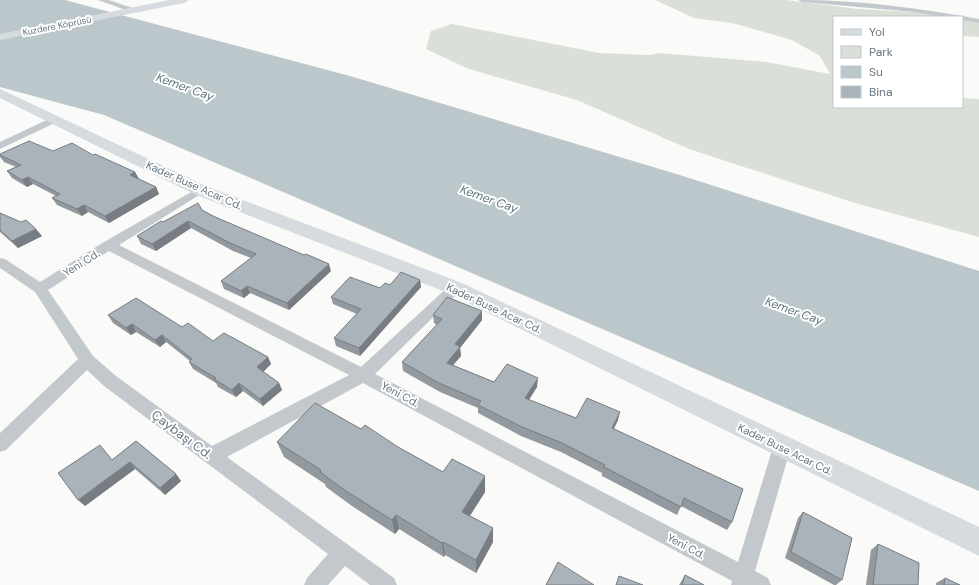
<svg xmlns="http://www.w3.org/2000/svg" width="979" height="585" viewBox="0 0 979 585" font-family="'DM Sans',sans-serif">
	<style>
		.green { fill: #dadfd7 }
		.water { fill: #bbc7cb }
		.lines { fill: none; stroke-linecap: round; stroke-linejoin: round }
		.street { fill: #c3c8cc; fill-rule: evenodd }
		.secondary { fill: #d6dbdf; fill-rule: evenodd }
		.wall { fill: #929a9f }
		.shaded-wall { fill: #777d82 }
		.building { fill: #aab3b9; stroke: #777d82 }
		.labels { text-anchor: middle; stroke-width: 4; stroke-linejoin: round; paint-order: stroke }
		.far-street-label { font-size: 9px; fill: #657683; stroke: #fff }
		.street-label { font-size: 11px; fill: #657683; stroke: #fff }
		.water-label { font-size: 12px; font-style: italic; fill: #60757c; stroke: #fff }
		.near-street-label { font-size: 13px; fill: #657683; stroke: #fff }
	</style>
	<rect width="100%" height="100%" fill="#fafaf8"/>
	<g class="green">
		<path d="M 655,0 L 786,0 L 858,9 L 918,12 L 945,17 L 834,17 L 834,107 L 962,107 L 962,98 L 979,99 L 979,237 L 855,203 L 689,149 L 577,100 L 469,69 L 426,49 L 431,31 L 452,24 L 599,53 L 649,55 L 659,53 L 766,62 L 830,74 L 820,56 L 792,40 L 732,23 L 694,18 Z"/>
		<path d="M 962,20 L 979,23 L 979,37 L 962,36 Z"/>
	</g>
	<path class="water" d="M 0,0 L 65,0 L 350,76 L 683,176 L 979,271 L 979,491 L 104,115 L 0,87 Z"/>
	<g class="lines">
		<g class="street">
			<path d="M 98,0 L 109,0 L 138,10 L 134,12 L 131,12 Z"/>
			<path d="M 798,0 C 859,0 920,8 979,19 L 979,23 L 962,20 L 962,17 L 943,17 L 915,12 L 802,2 Z"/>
			<path d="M 55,116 L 60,119 L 59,121 L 0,149 L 0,142 Z"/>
			<path d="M 200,187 L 204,188 L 206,190 L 204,192 L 119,245 L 361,367 L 450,285 L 455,283 L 460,285 L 462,288 L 460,291 L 375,374 L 738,562 L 773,447 L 776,441 L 782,439 L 788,441 L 791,447 L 755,571 L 768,578 L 771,585 L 731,585 L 732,581 L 363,383 L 227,457 L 394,578 L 397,585 L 370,585 L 345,566 L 328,585 L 304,585 L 307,578 L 328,554 L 104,386 L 87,370 L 6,450 L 0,452 L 0,433 L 78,359 L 35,292 L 0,268 L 0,258 L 5,259 L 40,282 L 104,242 ZM 109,251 L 349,375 L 212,446 L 116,376 L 93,356 L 48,290 Z"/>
		</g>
		<g class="secondary">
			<path d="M 169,0 L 189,0 L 184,3 L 0,40 L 0,34 Z"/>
			<path d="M 0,89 L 206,186 L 462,283 L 979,527 L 979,556 L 448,293 L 194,194 L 0,98 Z"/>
		</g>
	</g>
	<g class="wall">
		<path d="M 53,151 L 93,155 L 135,172 L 139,179 L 156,187 L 159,194 L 109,223 L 88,212 L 82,216 L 57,205 L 52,198 L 56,196 L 33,184 L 27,187 L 12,178 L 7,171 L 16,167 L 4,162 L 0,157 L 0,154 Z"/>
		<path d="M 202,210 L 213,216 L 331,271 L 289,310 L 250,293 L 244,298 L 224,289 L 221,281 L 251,258 L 233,251 L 191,228 L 156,251 L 141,244 L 137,236 L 163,222 Z"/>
		<path d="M 0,213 L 42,236 L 18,248 L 0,232 Z"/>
		<path d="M 420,280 L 421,287 L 360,356 L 336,346 L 334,338 L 357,314 L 333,304 L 331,297 L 380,288 L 390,285 Z"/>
		<path d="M 482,311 L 482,320 L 460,348 L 461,356 L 453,365 L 494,382 L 537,387 L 529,400 L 576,418 L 618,420 L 614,428 L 732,522 L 727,530 L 681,506 L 677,515 L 602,476 L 602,473 L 561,452 L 521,436 L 478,413 L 478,408 L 440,392 L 403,371 L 402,362 L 437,325 L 434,323 L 433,315 Z"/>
		<path d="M 108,315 L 182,327 L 213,341 L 268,357 L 271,364 L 263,372 L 279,383 L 282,390 L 263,406 L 243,391 L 236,397 L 218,387 L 216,383 L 193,369 L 189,362 L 190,361 L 166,342 L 160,347 L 136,332 L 131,335 L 113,323 Z"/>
		<path d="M 361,429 L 398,447 L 443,472 L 485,492 L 470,516 L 493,528 L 493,542 L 476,573 L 445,555 L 444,557 L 399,529 L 395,534 L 352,506 L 326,487 L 325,484 L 284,457 L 277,442 Z"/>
		<path d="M 136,441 L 176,474 L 181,481 L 165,495 L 135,469 L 85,506 L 112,460 Z"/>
		<path d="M 803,512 L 842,580 L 836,585 L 834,585 L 785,558 L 798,518 Z"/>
		<path d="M 878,544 L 918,585 L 866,585 L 871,550 Z"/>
		<path d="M 685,575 L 704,585 L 679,585 Z"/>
		<path d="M 945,578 L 960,585 L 936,585 L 936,583 Z"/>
	</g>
	<g class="shaded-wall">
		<path d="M 135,172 L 139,179 L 130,175 Z"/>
		<path d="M 28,177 L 33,184 L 27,187 L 22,180 Z"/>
		<path d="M 156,187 L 159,194 L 109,223 L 105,216 Z"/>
		<path d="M 84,205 L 88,212 L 82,216 L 77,209 Z"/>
		<path d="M 188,221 L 191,228 L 156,251 L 152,244 Z"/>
		<path d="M 36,229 L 42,236 L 18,248 L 12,241 Z"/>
		<path d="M 329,264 L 331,271 L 289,310 L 287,303 Z"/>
		<path d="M 420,280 L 421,287 L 360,356 L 359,348 Z"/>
		<path d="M 247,286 L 250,293 L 244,298 L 241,291 Z"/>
		<path d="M 482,311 L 482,320 L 460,348 L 461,356 L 447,372 L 447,363 L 455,344 Z"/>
		<path d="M 132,324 L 136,332 L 131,335 L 126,328 Z"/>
		<path d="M 162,335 L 166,342 L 160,347 L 155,340 Z"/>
		<path d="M 268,357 L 271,364 L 260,375 L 257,367 Z"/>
		<path d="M 538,378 L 537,387 L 524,407 L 525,398 Z"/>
		<path d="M 239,383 L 243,391 L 236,397 L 232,390 Z"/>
		<path d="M 279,383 L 282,390 L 263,406 L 260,399 Z"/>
		<path d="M 620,412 L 618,420 L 610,436 L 612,428 Z"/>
		<path d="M 130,462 L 135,469 L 85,506 L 78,500 Z"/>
		<path d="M 176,474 L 181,481 L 165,495 L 160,488 Z"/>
		<path d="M 485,476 L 485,492 L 463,526 L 462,512 Z"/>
		<path d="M 396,515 L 399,529 L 395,534 L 392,520 Z"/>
		<path d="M 493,528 L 493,542 L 476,573 L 476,560 Z"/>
		<path d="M 443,542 L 445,555 L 444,557 L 442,543 Z"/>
	</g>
	<g class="building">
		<path d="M 29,141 L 53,151 L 72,143 L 93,155 L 95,154 L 135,172 L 130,175 L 156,187 L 105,216 L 84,205 L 77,209 L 52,198 L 60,194 L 28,177 L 22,180 L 7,171 L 21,165 L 0,155 L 0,154 Z"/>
		<path d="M 198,203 L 202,210 L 213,216 L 304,255 L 306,254 L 329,264 L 287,303 L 247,286 L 241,291 L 221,281 L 256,254 L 230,243 L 188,221 L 152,244 L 137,236 L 161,221 L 163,222 Z"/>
		<path d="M 0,213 L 21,222 L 26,220 L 36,229 L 12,241 L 0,230 Z"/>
		<path d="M 401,272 L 420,280 L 359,348 L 334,338 L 361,309 L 331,297 L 350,277 L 380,288 L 385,283 L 390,285 Z"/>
		<path d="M 447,297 L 482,311 L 455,344 L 460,347 L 447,363 L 494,382 L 507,364 L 538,378 L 525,398 L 576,418 L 587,398 L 620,412 L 612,428 L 743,489 L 732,522 L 684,498 L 681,507 L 604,467 L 605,465 L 562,443 L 522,427 L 478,405 L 481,401 L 439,383 L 402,362 L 442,319 L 433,315 Z"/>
		<path d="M 136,298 L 182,327 L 188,323 L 213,341 L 224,333 L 268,357 L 257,367 L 279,383 L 260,399 L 239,383 L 232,390 L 214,379 L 216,378 L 189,362 L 192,359 L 162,335 L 155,340 L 132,324 L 126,328 L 108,315 Z"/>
		<path d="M 315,403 L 361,429 L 365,425 L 398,447 L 443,472 L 452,459 L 485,476 L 462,512 L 493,528 L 476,560 L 443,542 L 442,543 L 396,515 L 392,520 L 346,491 L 320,472 L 321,470 L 277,442 Z"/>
		<path d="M 136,441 L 176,474 L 160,488 L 130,462 L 78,500 L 58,473 L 100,445 L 112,460 Z"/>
		<path d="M 803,512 L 852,538 L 842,580 L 791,552 Z"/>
		<path d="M 878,544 L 919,563 L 918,585 L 873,585 Z"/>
		<path d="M 558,562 L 594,585 L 546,585 Z"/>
		<path d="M 685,575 L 704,585 L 682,585 Z"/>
		<path d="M 619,576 L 643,585 L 616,585 Z"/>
		<path d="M 945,578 L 960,585 L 944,585 Z"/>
	</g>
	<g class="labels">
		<g class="far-street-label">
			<text transform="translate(57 26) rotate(-11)" y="3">Kuzdere Köprüsü</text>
		</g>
		<g class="street-label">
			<text transform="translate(194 185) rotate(24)" y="4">Kader Buse Acar Cd.</text>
			<text transform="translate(81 263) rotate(-32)" y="4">Yeni Cd.</text>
			<text transform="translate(494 308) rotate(25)" y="4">Kader Buse Acar Cd.</text>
			<text transform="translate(400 394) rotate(28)" y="4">Yeni Cd.</text>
			<text transform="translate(785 449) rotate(26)" y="4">Kader Buse Acar Cd.</text>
			<text transform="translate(686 546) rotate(28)" y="4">Yeni Cd.</text>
		</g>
		<g class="water-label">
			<text transform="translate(185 87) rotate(20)" y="4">Kemer Cay</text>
			<text transform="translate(489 199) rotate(20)" y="4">Kemer Cay</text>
			<text transform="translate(794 311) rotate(20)" y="4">Kemer Cay</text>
		</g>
		<g class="near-street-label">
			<text transform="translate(182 434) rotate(37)" y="5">Çaybaşı Cd.</text>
		</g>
	</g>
	<rect x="833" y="16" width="130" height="92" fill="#ffffff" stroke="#c1c8cd"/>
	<rect x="841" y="29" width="20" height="6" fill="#d6dbdf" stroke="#c1c8cd"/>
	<text x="869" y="36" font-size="12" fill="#657683">Yol</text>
	<rect x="841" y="46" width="20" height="12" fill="#dadfd7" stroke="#c1c8cd"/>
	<text x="869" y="56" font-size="12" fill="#657683">Park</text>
	<rect x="841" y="66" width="20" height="12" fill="#bbc7cb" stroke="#c1c8cd"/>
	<text x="869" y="76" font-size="12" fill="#657683">Su</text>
	<rect x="841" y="86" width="20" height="12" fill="#aab3b9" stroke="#c1c8cd"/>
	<text x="869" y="96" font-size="12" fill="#657683">Bina</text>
</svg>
